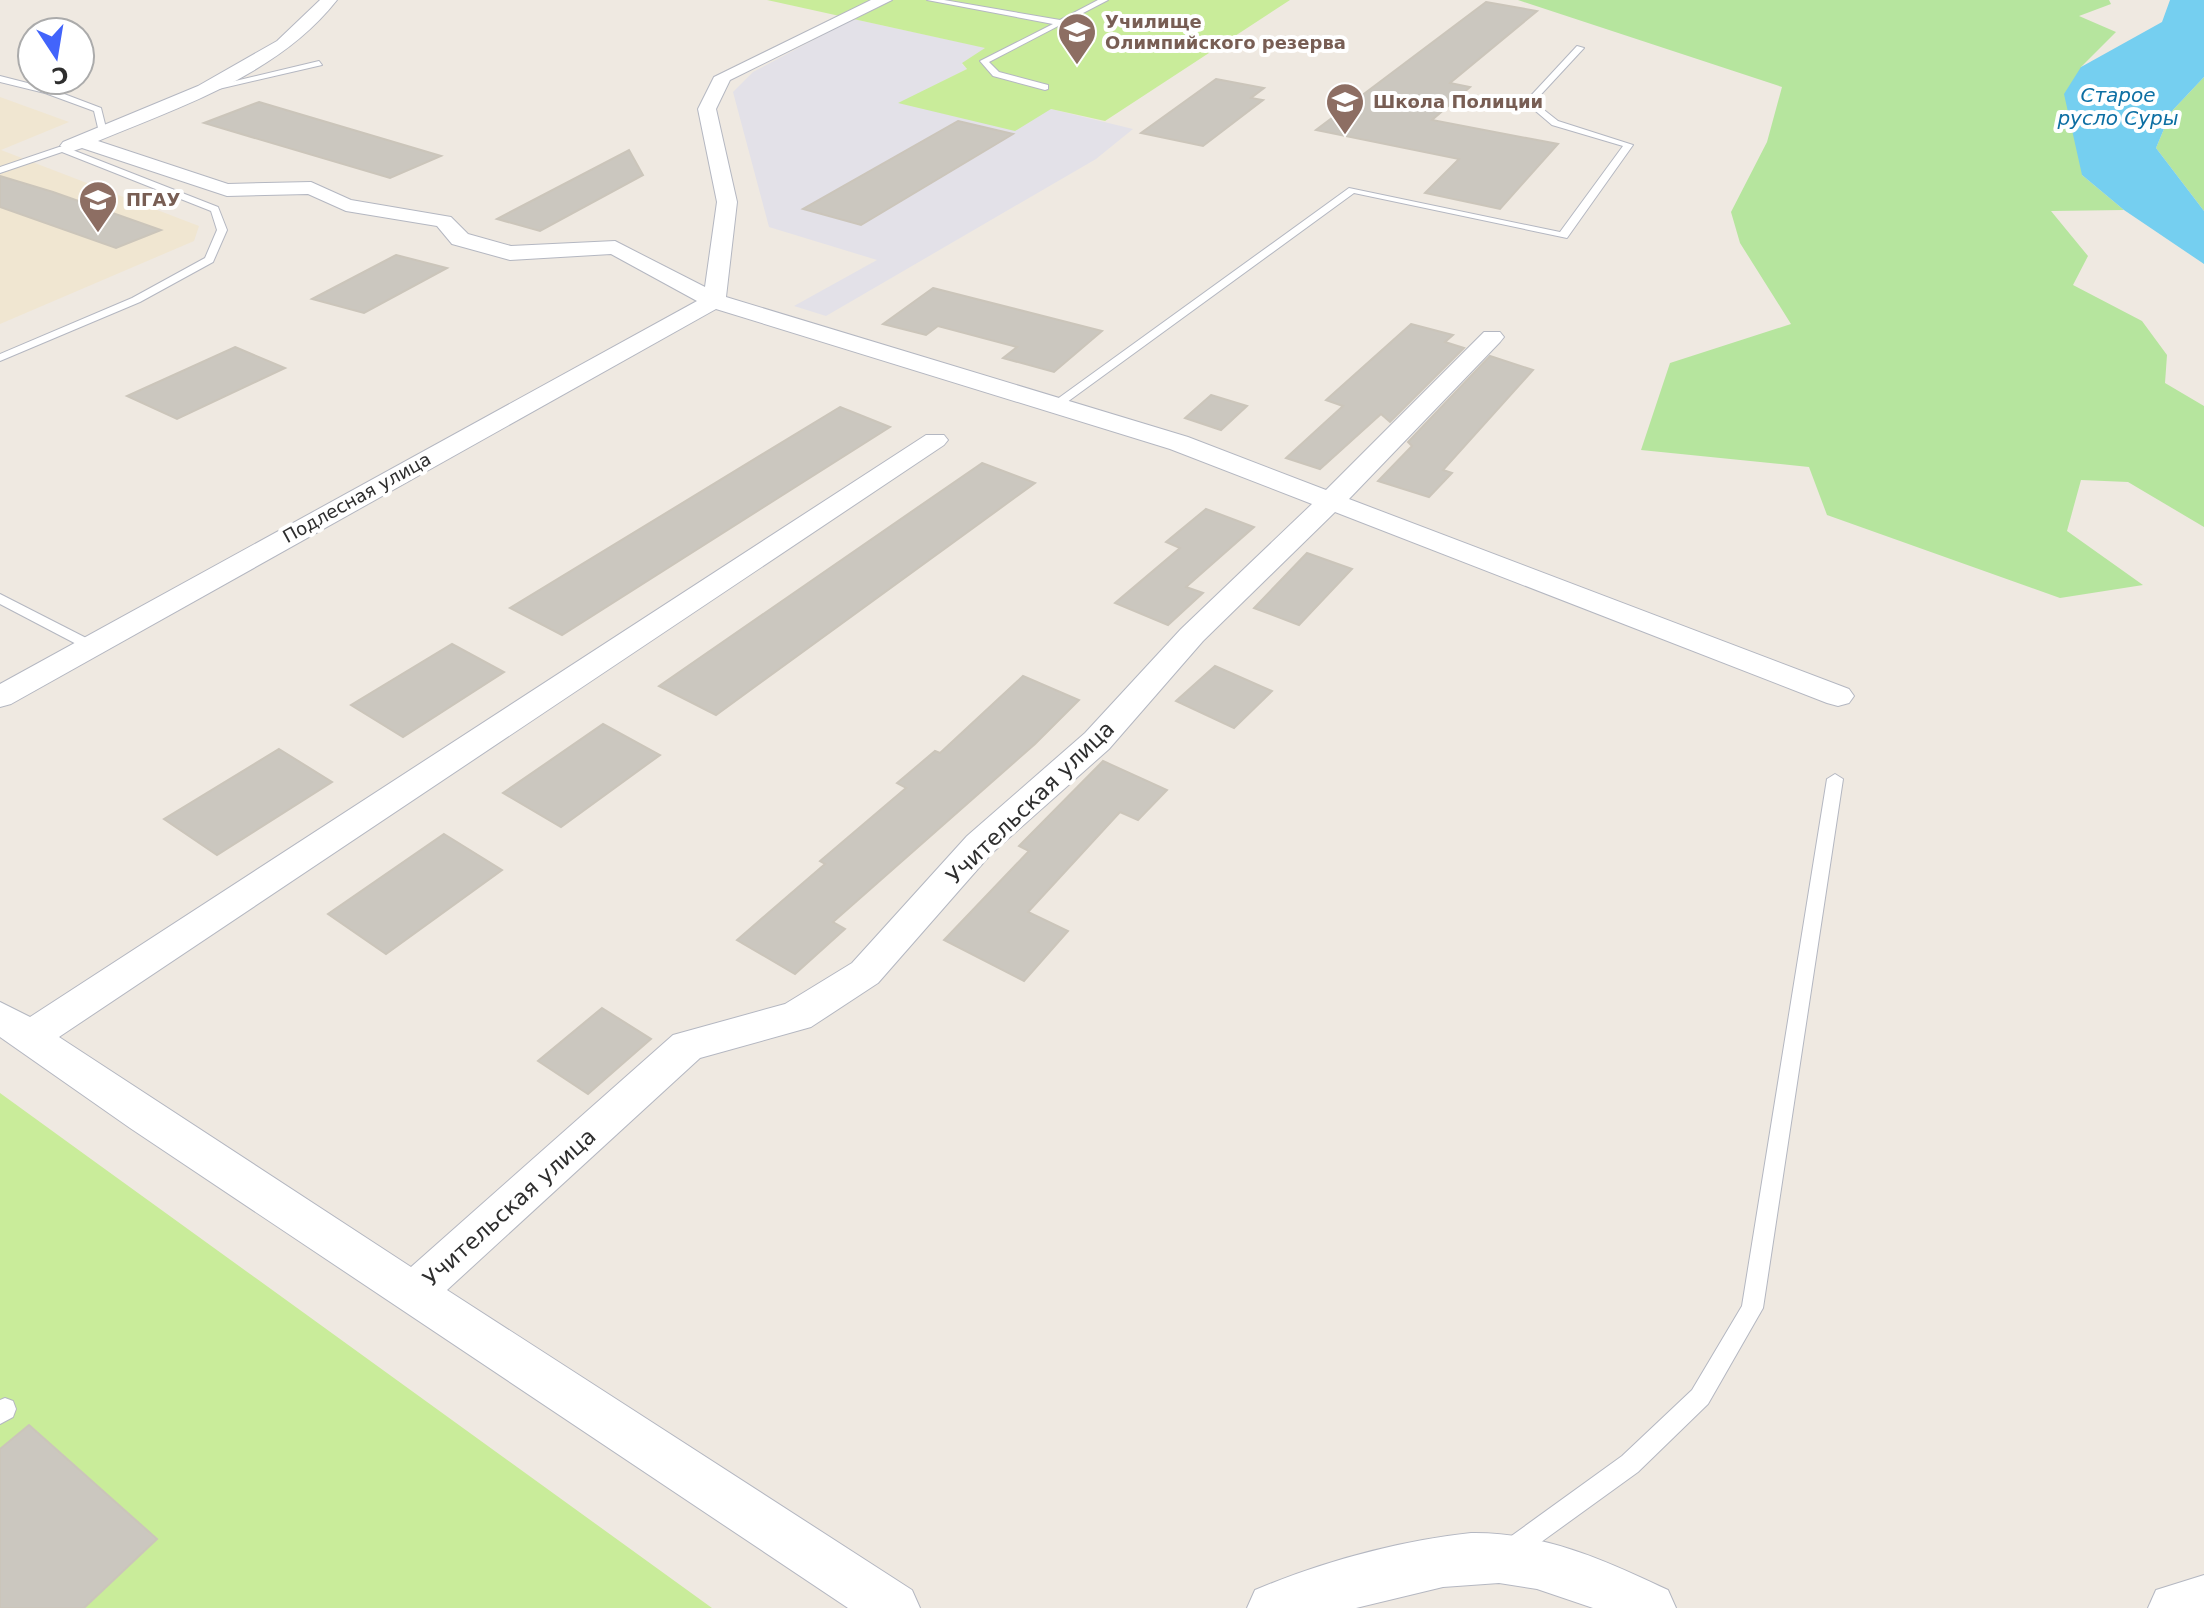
<svg xmlns="http://www.w3.org/2000/svg" width="2204" height="1608" viewBox="0 0 2204 1608" font-family="'DejaVu Sans',sans-serif">
	<style>
		.industrial { fill: #e3e1e8 }
		.education { fill: #f0e6d1 }
		.green { fill: #b6e59e }
		.pitch { fill: #c9ec9a }
		.water { fill: #75cff0 }
		.building { fill: #cbc7bf; stroke: #cbc5ba; stroke-width: 2 }
		.lines { fill: none; stroke-linecap: round; stroke-linejoin: round }
		.lane-casing { stroke: #b4b7c1; stroke-width: 2 }
		.street-casing { stroke: #b4b7c1; stroke-width: 2 }
		.lane { fill: #fff; fill-rule: evenodd }
		.street { fill: #fff; fill-rule: evenodd }
		.labels { text-anchor: middle; stroke-width: 8; stroke-linejoin: round; paint-order: stroke }
		.far-education-label { font-size: 18px; font-weight: bold; fill: #785e54; stroke: #fff; text-anchor: start }
		.far-street-label { font-size: 18px; fill: #2e2e2e; stroke: #fff }
		.far-water-label { font-size: 20px; font-style: italic; fill: #0d6fa3; stroke: #fff }
		.street-label { font-size: 22px; fill: #2e2e2e; stroke: #fff }
	</style>
	<rect width="100%" height="100%" fill="#efe9e1"/>
	<path class="industrial" d="M 853,19 L 987,48 L 962,64 L 967,69 L 900,103 L 1051,109 L 1133,129 L 1096,159 L 826,316 L 794,306 L 877,260 L 769,227 L 733,92 L 753,72 Z"/>
	<path class="education" d="M 0,97 L 69,122 L 1,150 L 199,226 L 194,241 L 0,324 Z"/>
	<g class="green">
		<path d="M 1518,0 L 2109,0 L 2111,4 L 2079,16 L 2116,32 L 2081,67 L 2082,175 L 2124,210 L 2051,211 L 2088,256 L 2073,285 L 2142,321 L 2167,355 L 2165,383 L 2204,406 L 2204,527 L 2128,482 L 2081,480 L 2067,531 L 2143,585 L 2060,598 L 1827,515 L 1809,467 L 1641,450 L 1670,363 L 1791,324 L 1740,243 L 1731,212 L 1767,142 L 1782,87 Z"/>
		<path d="M 2204,77 L 2204,211 L 2156,148 L 2171,112 Z"/>
	</g>
	<g class="pitch">
		<path d="M 767,0 L 1290,0 L 1105,121 L 1051,109 L 1015,131 L 898,103 L 967,69 L 962,63 L 985,48 Z"/>
		<path d="M 0,1093 L 91,1159 L 712,1608 L 0,1608 Z"/>
	</g>
	<path class="water" d="M 2170,0 L 2204,0 L 2204,77 L 2171,112 L 2156,148 L 2204,211 L 2204,264 L 2124,210 L 2082,175 L 2064,94 L 2081,67 L 2162,22 Z"/>
	<g class="building">
		<path d="M 1486,2 L 1537,11 L 1450,83 L 1470,87 L 1432,120 L 1558,144 L 1500,209 L 1425,193 L 1459,159 L 1316,130 Z"/>
		<path d="M 1216,79 L 1264,88 L 1251,98 L 1263,100 L 1203,146 L 1141,133 Z"/>
		<path d="M 259,102 L 441,156 L 390,178 L 204,123 Z"/>
		<path d="M 958,121 L 1013,134 L 861,225 L 803,209 Z"/>
		<path d="M 629,150 L 643,175 L 540,231 L 497,219 Z"/>
		<path d="M 0,176 L 53,192 L 161,230 L 116,248 L 0,207 Z"/>
		<path d="M 396,255 L 447,268 L 364,313 L 312,299 Z"/>
		<path d="M 933,288 L 1102,331 L 1054,372 L 1003,358 L 1017,347 L 938,326 L 926,335 L 883,324 Z"/>
		<path d="M 1411,324 L 1453,335 L 1445,342 L 1464,348 L 1390,422 L 1381,414 L 1320,469 L 1286,458 L 1343,406 L 1326,400 Z"/>
		<path d="M 235,347 L 285,368 L 177,419 L 127,396 Z"/>
		<path d="M 1490,356 L 1533,370 L 1443,470 L 1452,473 L 1429,497 L 1378,481 L 1412,446 L 1408,442 Z"/>
		<path d="M 1211,395 L 1247,406 L 1221,430 L 1185,418 Z"/>
		<path d="M 840,407 L 890,427 L 562,635 L 510,608 Z"/>
		<path d="M 982,463 L 1035,483 L 716,715 L 659,686 Z"/>
		<path d="M 1206,509 L 1254,527 L 1186,587 L 1203,593 L 1168,625 L 1115,603 L 1180,548 L 1166,542 Z"/>
		<path d="M 1307,553 L 1352,569 L 1299,625 L 1254,608 Z"/>
		<path d="M 452,644 L 504,672 L 403,737 L 351,705 Z"/>
		<path d="M 1215,666 L 1272,691 L 1234,728 L 1176,701 Z"/>
		<path d="M 1023,676 L 1079,700 L 1035,744 L 833,922 L 845,929 L 795,974 L 737,940 L 825,864 L 820,861 L 906,788 L 897,783 L 935,751 L 940,753 Z"/>
		<path d="M 603,724 L 660,755 L 561,827 L 503,793 Z"/>
		<path d="M 279,749 L 332,782 L 217,855 L 164,819 Z"/>
		<path d="M 1103,761 L 1167,790 L 1138,820 L 1120,812 L 1028,912 L 1068,931 L 1024,981 L 944,940 L 1029,851 L 1019,846 Z"/>
		<path d="M 444,834 L 502,870 L 386,954 L 328,914 Z"/>
		<path d="M 602,1008 L 651,1039 L 588,1094 L 538,1061 Z"/>
		<path d="M 29,1425 L 157,1539 L 84,1608 L 0,1608 L 0,1449 Z"/>
	</g>
	<g class="lines">
		<defs>
			<g id="lane">
				<path d="M 927,0 L 944,0 L 1060,20 L 1098,0 L 1108,0 L 989,62 L 999,72 L 1048,85 L 1048,89 L 1045,90 L 993,76 L 980,61 L 1053,24 Z"/>
				<path d="M 1577,46 L 1584,48 L 1534,102 L 1558,121 L 1633,145 L 1567,238 L 1354,193 L 1059,408 L 1051,408 L 1049,405 L 1349,188 L 1560,232 L 1623,146 L 1552,125 L 1525,102 Z"/>
				<path d="M 319,61 L 322,65 L 210,91 L 206,88 Z"/>
				<path d="M 0,76 L 51,89 L 101,108 L 107,132 L 103,135 L 99,132 L 94,111 L 45,93 L 0,82 Z"/>
				<path d="M 59,147 L 65,147 L 218,207 L 227,230 L 213,262 L 140,302 L 0,361 L 0,354 L 132,298 L 205,258 L 217,230 L 211,211 L 62,152 L 0,173 L 0,167 Z"/>
				<path d="M 0,594 L 94,642 L 96,645 L 89,649 L 84,648 L 0,604 Z"/>
				<path d="M 1835,774 L 1843,779 L 1763,1308 L 1708,1404 L 1638,1472 L 1519,1558 L 1511,1562 L 1503,1558 L 1499,1550 L 1503,1542 L 1622,1456 L 1692,1390 L 1742,1306 L 1827,779 Z"/>
				<path d="M 5,1398 L 13,1401 L 16,1409 L 13,1417 L 0,1424 L 0,1400 Z"/>
			</g>
			<g id="street">
				<path d="M 320,0 L 337,0 C 279,74 182,106 98,141 L 228,184 L 311,182 L 351,200 L 451,217 L 468,234 L 511,246 L 615,241 L 705,287 L 717,202 L 698,109 L 714,77 L 871,0 L 892,0 L 730,80 L 716,109 L 737,202 L 726,297 L 1188,437 L 1326,490 L 1484,332 L 1500,332 L 1504,337 L 1500,342 L 1349,499 L 1849,689 L 1854,696 L 1849,703 L 1838,706 L 1827,703 L 1335,512 L 1203,641 L 1109,749 L 991,854 L 878,983 L 811,1027 L 700,1058 L 447,1290 L 912,1590 L 920,1608 L 848,1608 L 130,1128 L 0,1037 L 0,1002 L 30,1017 L 926,435 L 944,435 L 948,440 L 944,445 L 59,1037 L 411,1267 L 673,1035 L 785,1004 L 852,963 L 967,836 L 1085,733 L 1181,629 L 1312,504 L 1170,449 L 716,309 L 11,704 L 0,707 L 0,684 L 697,301 L 611,254 L 510,260 L 452,244 L 437,226 L 346,211 L 308,194 L 227,196 L 82,148 L 70,152 L 60,146 L 63,142 L 198,86 L 277,41 Z"/>
				<path d="M 1471,1533 C 1543,1532 1605,1560 1668,1590 L 1676,1608 L 1593,1608 L 1537,1589 L 1499,1583 L 1443,1587 L 1356,1608 L 1247,1608 L 1255,1590 C 1322,1562 1398,1541 1471,1533 Z"/>
				<path d="M 2204,1575 L 2204,1608 L 2148,1608 L 2156,1590 Z"/>
			</g>
		</defs>
		<use href="#lane" class="lane-casing"/>
		<use href="#street" class="street-casing"/>
		<use href="#lane" class="lane"/>
		<use href="#street" class="street"/>
	</g>
	<defs>
		<symbol id="university-pin" viewBox="-11 -11 22 30"><path d="M0 17L-7.5 6A9.5 9.5 0 1 1 7.5 6Z" fill="#8d6e63" stroke="#fff"/><path d="M0-5L7-2L0 1L-7-2ZM-4 1L0 2.5L4 1V4Q0 6-4 4Z" fill="#fff"/></symbol>
		<symbol id="school-pin" viewBox="-11 -11 22 30"><path d="M0 17L-7.5 6A9.5 9.5 0 1 1 7.5 6Z" fill="#8d6e63" stroke="#fff"/><path d="M0-5L7-2L0 1L-7-2ZM-4 1L0 2.5L4 1V4Q0 6-4 4Z" fill="#fff"/></symbol>
	</defs>
	<g fill-rule="evenodd">
		<use href="#university-pin" x="1055" y="10" width="44" height="60"/>
		<use href="#school-pin" x="1323" y="80" width="44" height="60"/>
		<use href="#university-pin" x="76" y="178" width="44" height="60"/>
	</g>
	<g class="labels">
		<g class="far-education-label">
			<text x="1105" y="28">Училище<tspan x="1105" dy="21">Олимпийского резерва</tspan></text>
			<text x="1373" y="108">Школа Полиции</text>
			<text x="126" y="206">ПГАУ</text>
		</g>
		<g class="far-street-label">
			<text transform="translate(357 498) rotate(-29)" y="6">Подлесная улица</text>
		</g>
		<g class="far-water-label">
			<text x="2118" y="102">Старое<tspan x="2118" dy="23">русло Суры</tspan></text>
		</g>
		<g class="street-label">
			<text transform="translate(1030 802) rotate(-44)" y="8">Учительская улица</text>
			<text transform="translate(509 1207) rotate(-42)" y="8">Учительская улица</text>
		</g>
	</g>
	<g transform="translate(56 56) rotate(168)"><circle r="38" fill="#ffffff" stroke="#ababab" stroke-width="2"/>
	<path d="M0-6L14 30L0 20L-14 30Z" fill="#4264fb"/>
	<text y="-12" font-size="22" font-weight="bold" text-anchor="middle" fill="#2e2e2e">С</text>
	</g>
</svg>
